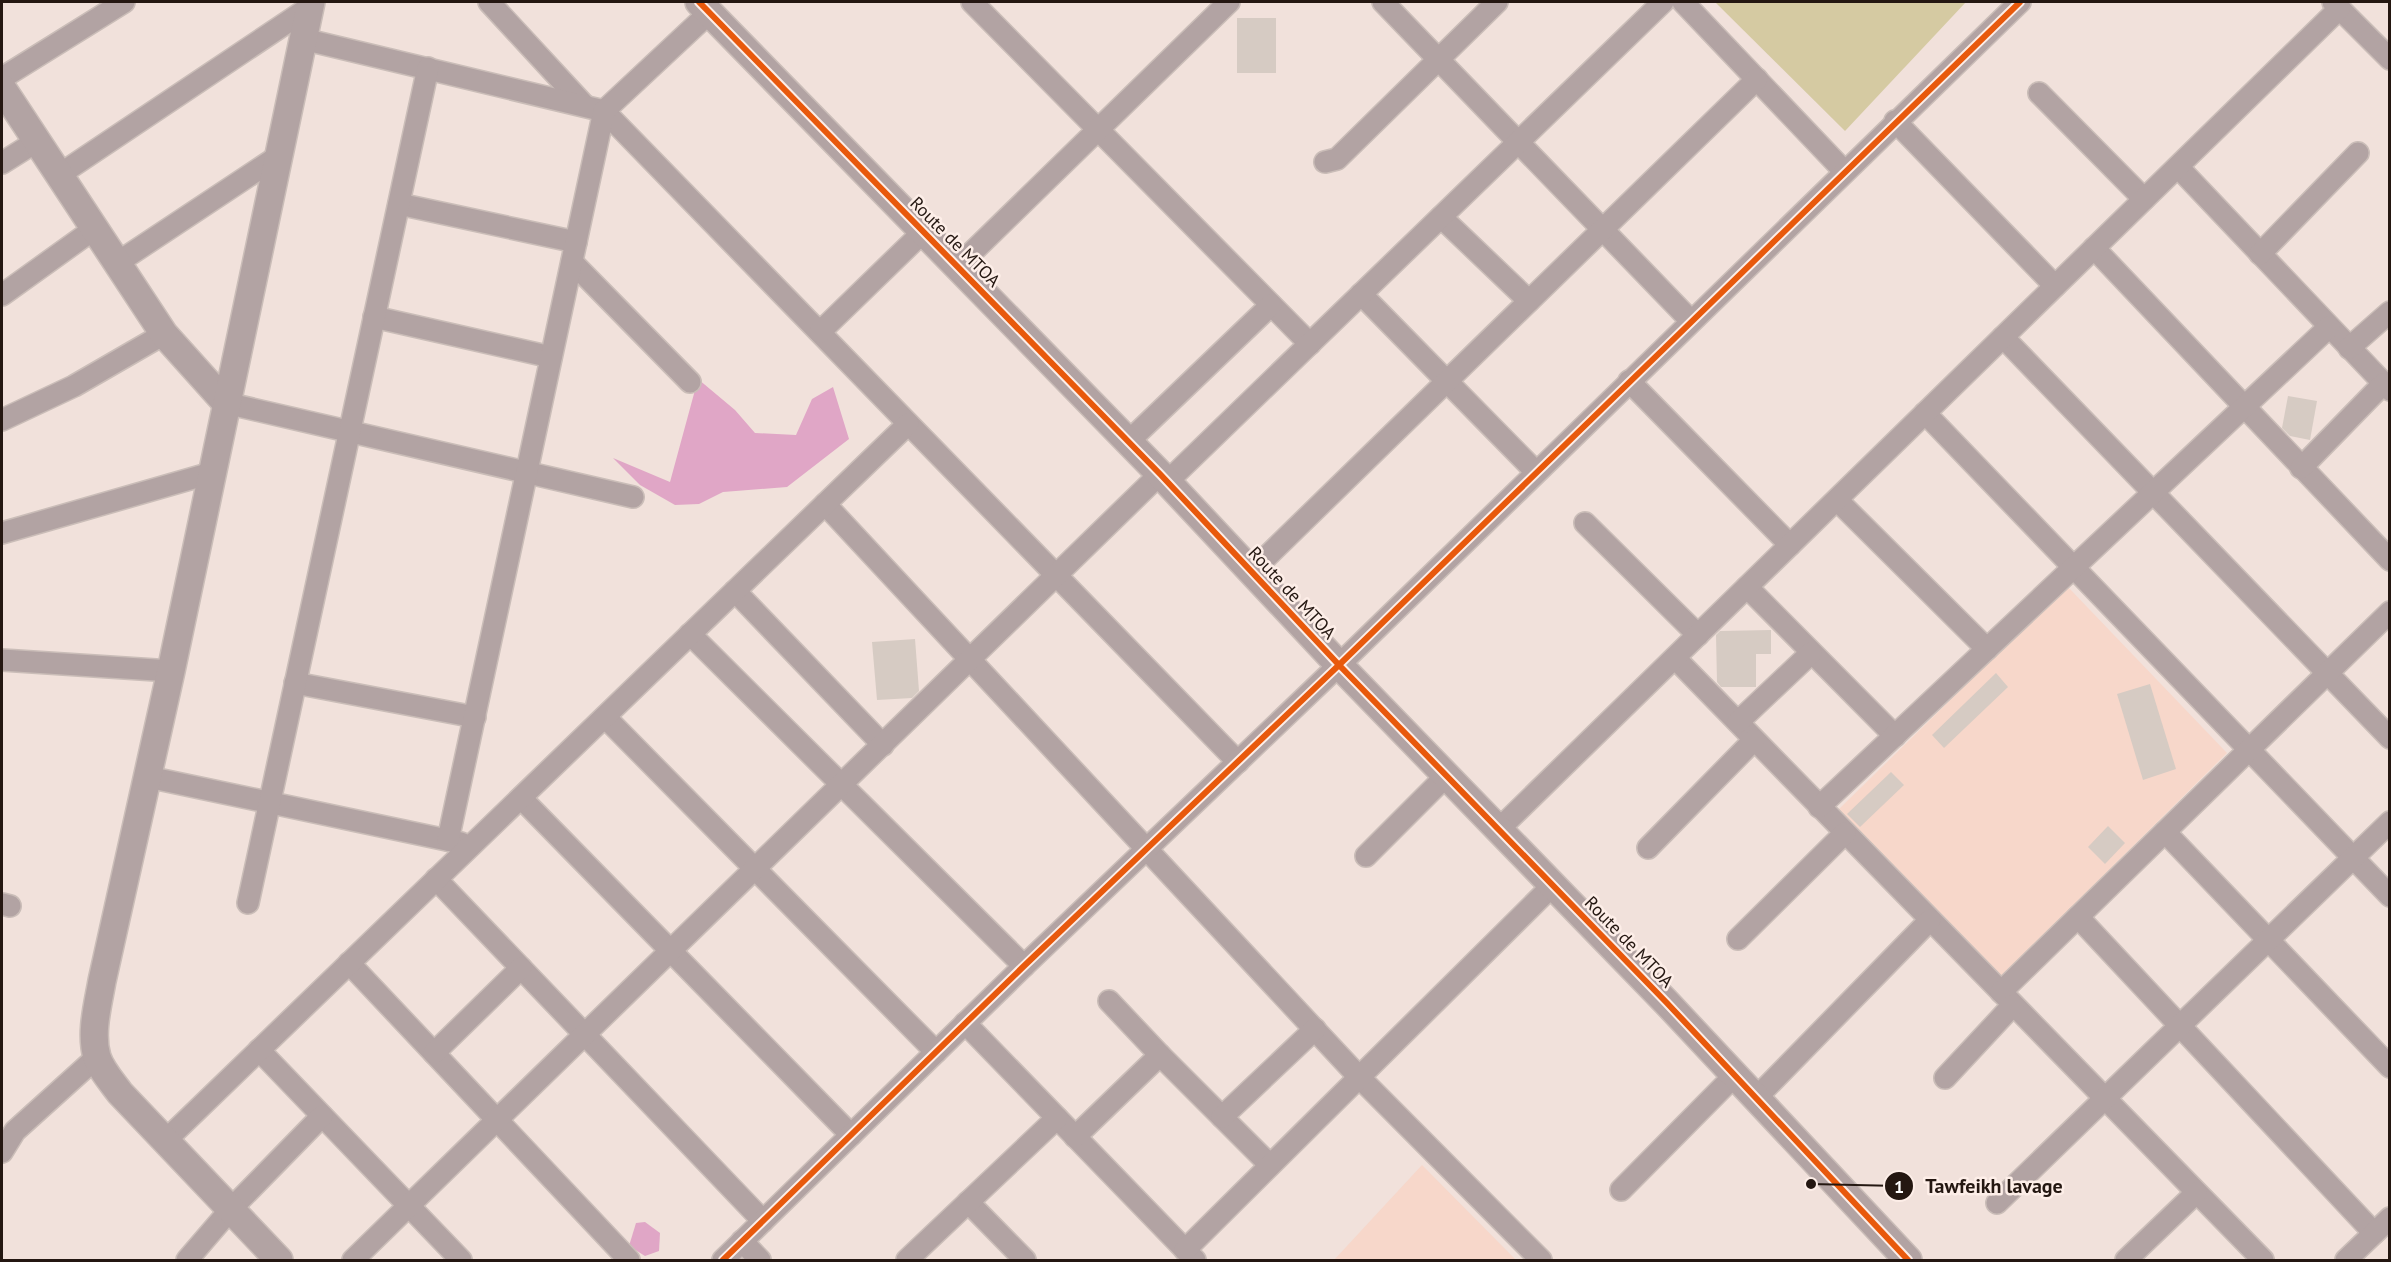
<svg xmlns="http://www.w3.org/2000/svg" width="2391" height="1262" viewBox="0 0 2391 1262" font-family="'PT Sans',sans-serif">
	<style>
		.built { fill: #f7d7ca }
		.green { fill: #d5caa2 }
		.water { fill: #e0a6c6 }
		.building { fill: #d6cbc3 }
		.lines { fill: none; stroke-linecap: round; stroke-linejoin: round }
		.minor-casing { stroke: #cabdb8; stroke-width: 24 }
		.tertiary-casing { stroke: #cabdb8; stroke-width: 30 }
		.minor { stroke: #b2a3a3; stroke-width: 21 }
		.tertiary { stroke: #b2a3a3; stroke-width: 27 }
		.cycleway-casing { stroke: #fdeee8; stroke-width: 10 }
		.cycleway { stroke: #e8590c; stroke-width: 6 }
		.labels { text-anchor: middle; stroke-width: 5; stroke-linejoin: round; paint-order: stroke }
		.street-label { font-size: 18px; fill: #241711; stroke: #fdeee8 }
		.leader { fill: none; stroke: #241711; stroke-width: 2 }
		.callout-dot { fill: #241711; stroke: #fdeee8; stroke-width: 2 }
		.mark-label { font-size: 18px; text-anchor: middle; font-weight: bold; fill: #fff }
		.callout-label { font-size: 20px; text-anchor: middle; font-weight: bold; fill: #241711; stroke: #fdeee8; stroke-width: 5; stroke-linejoin: round; paint-order: stroke }
	</style>
	<rect width="100%" height="100%" fill="#f1e1db"/>
	<g class="built">
		<path d="M 2067,586 L 2227,753 L 2000,978 L 1838,810 Z"/>
		<path d="M 1422,1165 L 1516,1260 L 1334,1260 Z"/>
	</g>
	<path class="green" d="M 1715,2 L 1966,2 L 1845,131 Z"/>
	<g class="water">
		<path d="M 698,379 L 735,410 L 755,433 L 796,435 L 812,399 L 833,387 L 849,439 L 787,487 L 723,492 L 699,504 L 675,505 L 640,485 L 613,458 L 670,482 Z"/>
		<path d="M 645,1222 L 660,1233 L 659,1251 L 645,1256 L 629,1246 L 636,1223 Z"/>
	</g>
	<g class="building">
		<rect x="1237" y="18" width="39" height="55"/>
		<path d="M 2288,396 L 2317,401 L 2310,440 L 2290,436 L 2282,428 Z"/>
		<path d="M 1771,630 L 1771,654 L 1756,654 L 1756,687 L 1721,687 L 1717,682 L 1716,635 L 1720,631 Z"/>
		<path d="M 915,639 L 919,691 L 912,698 L 877,700 L 872,642 Z"/>
		<path d="M 1996,673 L 2008,687 L 1944,748 L 1932,735 Z"/>
		<path d="M 2150,684 L 2176,769 L 2143,780 L 2117,694 Z"/>
		<path d="M 1891,772 L 1904,785 L 1860,827 L 1847,814 Z"/>
		<path d="M 2108,826 L 2125,843 L 2105,864 L 2088,847 Z"/>
	</g>
	<g class="lines">
		<defs>
			<g id="minor">
				<path d="M 489,2 L 585,106"/>
				<path d="M 972,2 L 1310,344"/>
				<path d="M 1383,2 L 1691,321"/>
				<path d="M 1683,2 L 1844,171"/>
				<path d="M 2333,2 L 2390,59"/>
				<path d="M 303,39 L 604,111 L 1238,762"/>
				<path d="M 2,78 L 124,2"/>
				<path d="M 2039,93 L 2144,199"/>
				<path d="M 1895,121 L 2055,286"/>
				<path d="M 1325,162 L 1337,159 L 1497,2"/>
				<path d="M 2,163 L 37,141"/>
				<path d="M 2178,167 L 2390,390"/>
				<path d="M 59,175 L 310,7"/>
				<path d="M 399,204 L 576,242"/>
				<path d="M 1441,217 L 1529,301"/>
				<path d="M 2094,248 L 2390,560"/>
				<path d="M 2260,254 L 2358,153"/>
				<path d="M 572,262 L 690,382"/>
				<path d="M 117,263 L 277,157"/>
				<path d="M 958,266 L 1229,2"/>
				<path d="M 1361,294 L 1536,472"/>
				<path d="M 2,295 L 94,229"/>
				<path d="M 374,317 L 551,357"/>
				<path d="M 820,332 L 923,232"/>
				<path d="M 2003,337 L 2390,738"/>
				<path d="M 2349,348 L 2390,312"/>
				<path d="M 1629,381 L 1790,545"/>
				<path d="M 226,403 L 633,497"/>
				<path d="M 1925,413 L 2390,896"/>
				<path d="M 2,420 L 74,386 L 164,334"/>
				<path d="M 1128,442 L 1271,305"/>
				<path d="M 2301,468 L 2383,384"/>
				<path d="M 1167,482 L 1663,2"/>
				<path d="M 1837,500 L 1987,649"/>
				<path d="M 825,504 L 1359,1077 L 1541,1260"/>
				<path d="M 1585,523 L 1698,635"/>
				<path d="M 2,533 L 211,473"/>
				<path d="M 1251,572 L 1757,79"/>
				<path d="M 1747,587 L 1895,736"/>
				<path d="M 735,591 L 883,745"/>
				<path d="M 690,634 L 1024,966"/>
				<path d="M 1675,658 L 2263,1260"/>
				<path d="M 2,660 L 171,671"/>
				<path d="M 295,683 L 475,717"/>
				<path d="M 605,717 L 936,1052"/>
				<path d="M 1738,722 L 1811,653"/>
				<path d="M 148,777 L 461,843"/>
				<path d="M 521,798 L 851,1135"/>
				<path d="M 1819,807 L 2329,327"/>
				<path d="M 1498,830 L 2340,8"/>
				<path d="M 2165,832 L 2390,1067"/>
				<path d="M 448,840 L 604,111 L 709,13"/>
				<path d="M 1648,848 L 1754,740"/>
				<path d="M 1366,856 L 1446,776"/>
				<path d="M 436,879 L 763,1221"/>
				<path d="M 248,903 L 428,68"/>
				<path d="M 2,904 L 10,906"/>
				<path d="M 2078,917 L 2374,1233"/>
				<path d="M 1738,939 L 1845,833"/>
				<path d="M 349,963 L 629,1260"/>
				<path d="M 2001,992 L 2390,612"/>
				<path d="M 1109,1001 L 1160,1055 L 1270,1165"/>
				<path d="M 965,1023 L 1195,1260"/>
				<path d="M 259,1050 L 461,1260"/>
				<path d="M 434,1053 L 521,968"/>
				<path d="M 1945,1078 L 2013,1005"/>
				<path d="M 1755,1099 L 1930,920"/>
				<path d="M 1222,1117 L 1315,1029"/>
				<path d="M 1075,1137 L 1160,1055"/>
				<path d="M 165,1141 L 908,424"/>
				<path d="M 2,1152 L 15,1131 L 97,1057"/>
				<path d="M 1621,1190 L 1734,1076"/>
				<path d="M 968,1202 L 1025,1260"/>
				<path d="M 1997,1203 L 2390,822"/>
				<path d="M 742,1241 L 760,1260"/>
				<path d="M 1185,1250 L 1552,886"/>
				<path d="M 187,1260 L 230,1210 L 322,1116"/>
				<path d="M 353,1260 L 1160,474"/>
				<path d="M 723,1260 L 1024,966 L 1339,665 L 2020,2"/>
				<path d="M 907,1260 L 1057,1118"/>
				<path d="M 2126,1260 L 2196,1193"/>
				<path d="M 2346,1260 L 2390,1218"/>
			</g>
			<g id="tertiary">
				<path d="M 699,2 L 1160,474 L 1339,665 L 1666,1002 L 1908,1260"/>
				<path d="M 2,88 L 164,334 L 226,403"/>
				<path d="M 279,1260 L 120,1093 C 112,1082 101,1070 97,1057 C 90,1033 98,1004 102,981 L 171,671 L 311,2"/>
			</g>
		</defs>
		<use href="#minor" class="minor-casing"/>
		<use href="#tertiary" class="tertiary-casing"/>
		<use href="#minor" class="minor"/>
		<use href="#tertiary" class="tertiary"/>
		<defs>
			<g id="cycleway">
				<path d="M 699,2 L 1160,474 L 1339,665 L 1666,1002 L 1908,1260"/>
				<path d="M 723,1260 L 1024,966 L 1339,665 L 2020,2"/>
			</g>
		</defs>
		<use href="#cycleway" class="cycleway-casing"/>
		<use href="#cycleway" class="cycleway"/>
	</g>
	<g class="labels">
		<g class="street-label">
			<text transform="translate(955 242) rotate(45)" y="6">Route de MTOA</text>
			<text transform="translate(1292 593) rotate(47)" y="6">Route de MTOA</text>
			<text transform="translate(1629 942) rotate(46)" y="6">Route de MTOA</text>
		</g>
	</g>
	<path class="leader" d="M1811 1184L1899 1186"/>
	<g class="callout-dot">
		<circle cx="1811" cy="1184" r="6"/>
		<circle cx="1899" cy="1186" r="15"/>
	</g>
	<g class="mark-label">
		<text x="1899" y="1193">1</text>
	</g>
	<g class="callout-label">
		<text x="1994" y="1193">Tawfeikh lavage</text>
	</g>
	<rect width="2391" height="1262" fill="none" stroke="#241711" stroke-width="6"/>
</svg>
